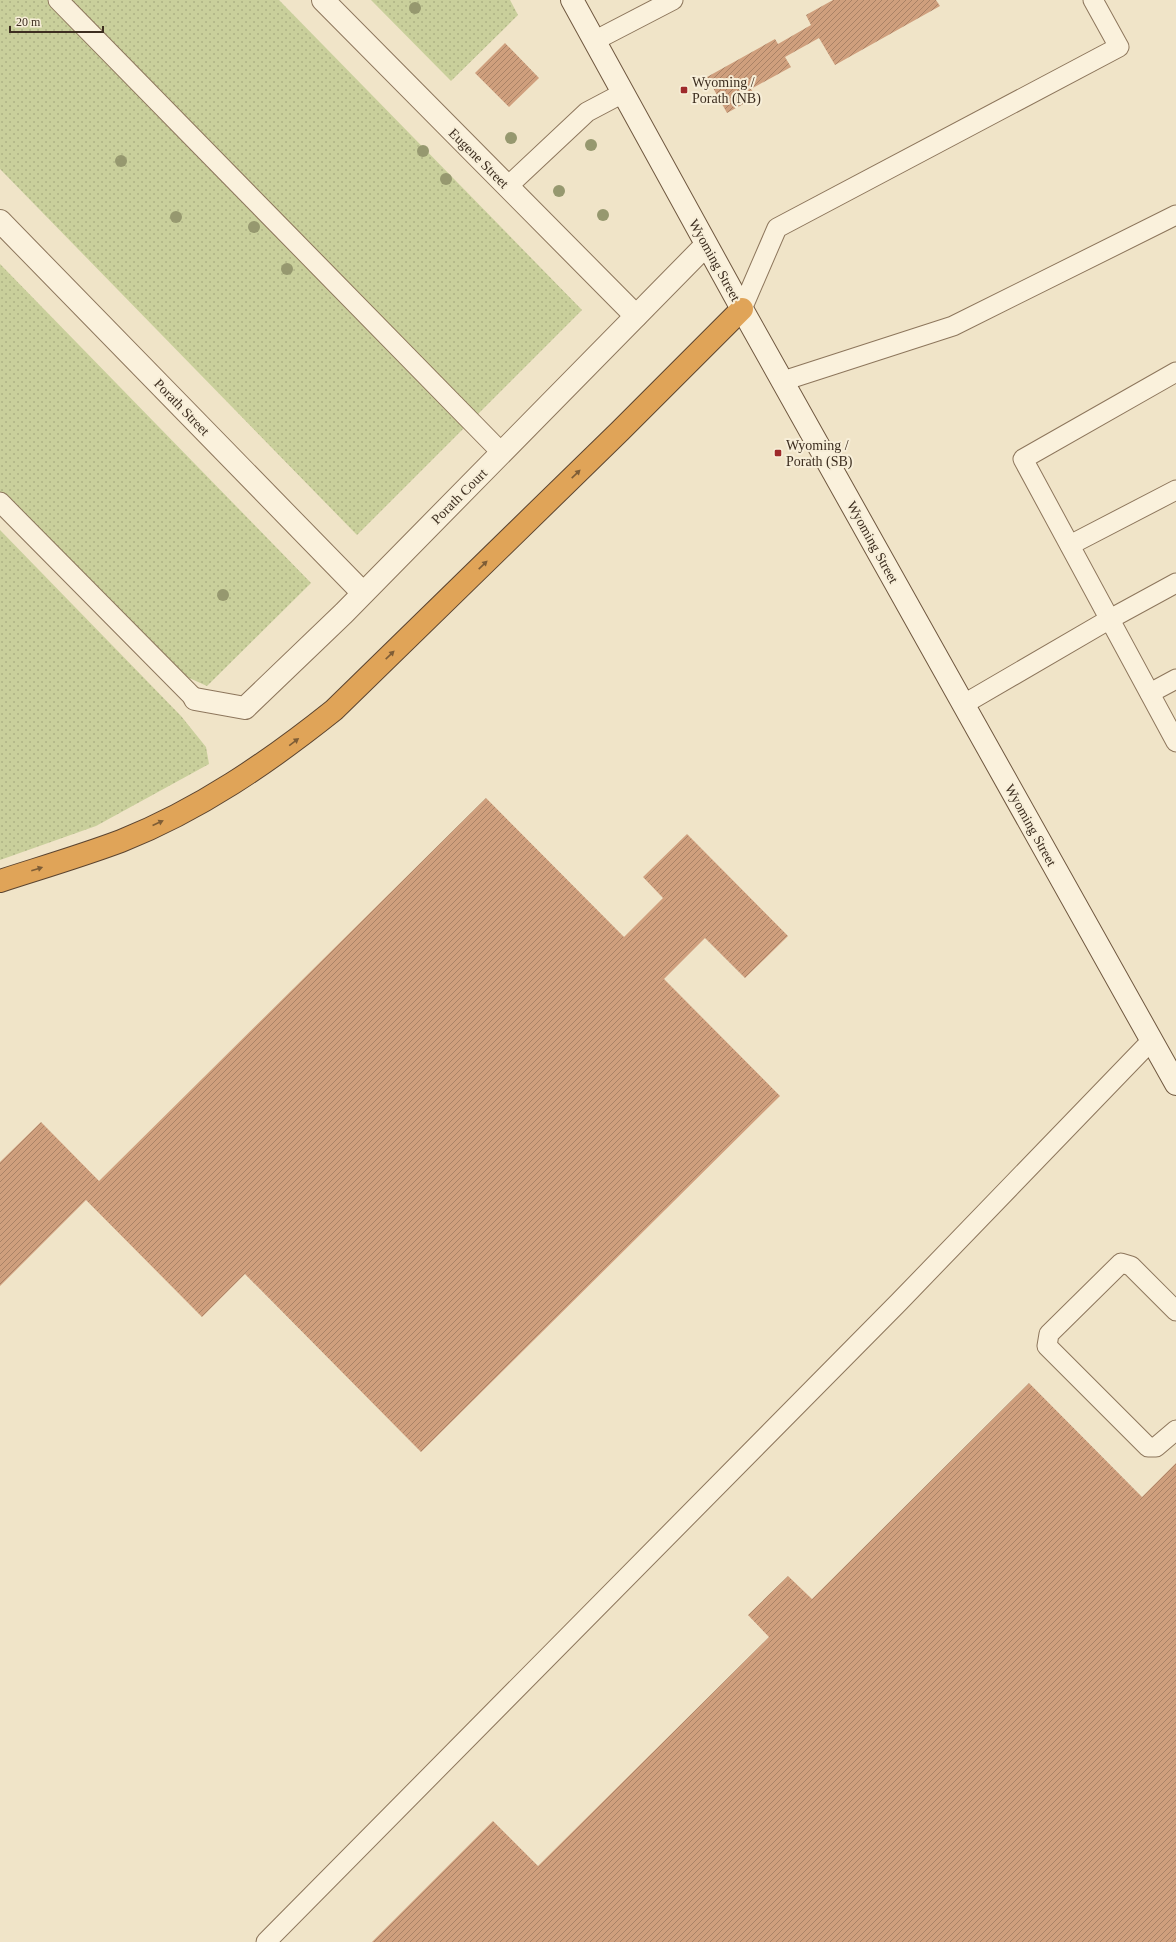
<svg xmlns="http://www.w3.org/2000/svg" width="1176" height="1942" viewBox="0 0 1176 1942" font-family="'Times New Roman',serif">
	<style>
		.grass { fill: url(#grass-dots) }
		.building { fill: url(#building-hatch) }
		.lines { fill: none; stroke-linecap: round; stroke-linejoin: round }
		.service-casing { stroke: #8d765c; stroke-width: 21 }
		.minor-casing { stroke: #8d765c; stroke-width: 24 }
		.secondary-casing { stroke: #6f573f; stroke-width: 24 }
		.motorway-casing { stroke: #5b4430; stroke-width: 24 }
		.service { stroke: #faf1dc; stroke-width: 19 }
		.minor { stroke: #faf1dc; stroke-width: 22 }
		.secondary { stroke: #faf1dc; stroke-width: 22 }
		.motorway { stroke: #e0a458; stroke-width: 22 }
		.tree { fill: #96986f }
		.oneway { fill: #7e5d36 }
		.poi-dot { fill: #9e2a2b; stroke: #f7eed8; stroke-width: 1.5 }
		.labels { text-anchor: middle; stroke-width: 4; stroke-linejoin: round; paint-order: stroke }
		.poi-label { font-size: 14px; fill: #3d2e20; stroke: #f7eed8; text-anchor: start }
		.street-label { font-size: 14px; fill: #3d2e20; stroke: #f7eed8 }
	</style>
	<defs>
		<pattern id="grass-dots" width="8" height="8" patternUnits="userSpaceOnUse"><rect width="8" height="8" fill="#c9cf9b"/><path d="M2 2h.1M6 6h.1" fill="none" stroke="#aeb285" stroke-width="1.8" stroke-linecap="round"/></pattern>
		<pattern id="building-hatch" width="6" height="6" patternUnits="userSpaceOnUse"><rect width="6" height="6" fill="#cf9f7d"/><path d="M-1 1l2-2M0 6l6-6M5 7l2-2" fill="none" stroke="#a98266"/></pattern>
	</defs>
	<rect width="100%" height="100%" fill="#f0e4c8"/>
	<g class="grass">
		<path d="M 0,0 L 279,0 L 582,310 L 357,535 L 0,169 Z"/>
		<path d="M 371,0 L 510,0 L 518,15 L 451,81 Z"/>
		<path d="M 0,264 L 311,583 L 207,686 L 178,673 L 0,495 Z"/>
		<path d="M 0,530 L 181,716 L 206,747 L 209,764 L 96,826 L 0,860 Z"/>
	</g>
	<g class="building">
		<path d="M 833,0 L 936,0 L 940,6 L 835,65 L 819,38 L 785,57 L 791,67 L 751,89 L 756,97 L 727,113 L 707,77 L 775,39 L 778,44 L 811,25 L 806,15 Z"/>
		<path d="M 505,43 L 539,78 L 509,107 L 475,73 Z"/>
		<path d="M 486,798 L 624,937 L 663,898 L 643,877 L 687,834 L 788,936 L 745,978 L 705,938 L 664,979 L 780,1096 L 421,1452 L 245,1274 L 202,1317 L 86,1200 L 0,1286 L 0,1162 L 41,1122 L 99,1181 Z"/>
		<path d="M 1029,1383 L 1142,1497 L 1176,1463 L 1176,1942 L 372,1942 L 493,1821 L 538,1866 L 769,1637 L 748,1615 L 788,1576 L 812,1599 Z"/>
	</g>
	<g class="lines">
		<defs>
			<g id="service">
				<path d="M 58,0 L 502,453"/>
				<path d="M 594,41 L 673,0"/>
				<path d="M 507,187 L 587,112 L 623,93"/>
				<path d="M 742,309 L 777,228 L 1119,47 L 1093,0"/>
				<path d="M 1176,372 L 1023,459 L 1176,742"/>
				<path d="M 783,381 L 953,326 L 1176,215"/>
				<path d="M 0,502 L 195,699"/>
				<path d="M 1070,545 L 1176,490"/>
				<path d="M 1150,693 L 1176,679"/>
				<path d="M 964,704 L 1110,619 L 1176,583"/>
				<path d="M 1176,1311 L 1131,1266 L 1121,1263 L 1049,1334 L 1047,1346 L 1148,1447 L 1156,1447 L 1176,1430"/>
				<path d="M 266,1942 L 899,1302 L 1152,1040"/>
			</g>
			<g id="minor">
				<path d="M 323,0 L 636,316"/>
				<path d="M 0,221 L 363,593"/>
				<path d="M 195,699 L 245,708 L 344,613 L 706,245"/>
			</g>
			<path id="secondary" d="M 572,0 L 742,309 L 1176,1084"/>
			<path id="motorway" d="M 0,881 C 40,868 81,856 121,841 C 199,810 269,762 334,710 L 620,431 L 742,309"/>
		</defs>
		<use href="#service" class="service-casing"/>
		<use href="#minor" class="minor-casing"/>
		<use href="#secondary" class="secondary-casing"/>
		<use href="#motorway" class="motorway-casing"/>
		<use href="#service" class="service"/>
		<use href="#minor" class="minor"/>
		<use href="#secondary" class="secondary"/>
		<use href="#motorway" class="motorway"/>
	</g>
	<g class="tree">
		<circle cx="415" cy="8" r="6"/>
		<circle cx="511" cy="138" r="6"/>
		<circle cx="591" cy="145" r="6"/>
		<circle cx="423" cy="151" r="6"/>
		<circle cx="121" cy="161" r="6"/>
		<circle cx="446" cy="179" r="6"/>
		<circle cx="559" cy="191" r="6"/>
		<circle cx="603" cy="215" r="6"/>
		<circle cx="176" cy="217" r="6"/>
		<circle cx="254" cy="227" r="6"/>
		<circle cx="287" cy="269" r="6"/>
		<circle cx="223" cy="595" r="6"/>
	</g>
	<defs><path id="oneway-solid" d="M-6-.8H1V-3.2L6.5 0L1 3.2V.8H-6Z"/></defs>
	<g class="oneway">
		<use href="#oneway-solid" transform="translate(576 474) rotate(-44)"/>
		<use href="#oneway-solid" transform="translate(483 565) rotate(-44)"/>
		<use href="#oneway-solid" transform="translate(390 655) rotate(-44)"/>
		<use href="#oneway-solid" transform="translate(294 742) rotate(-37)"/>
		<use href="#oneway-solid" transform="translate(158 823) rotate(-25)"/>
		<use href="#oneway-solid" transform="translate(37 869) rotate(-18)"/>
	</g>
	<g class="poi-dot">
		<rect x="680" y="86" width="8" height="8" rx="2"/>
		<rect x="774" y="449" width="8" height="8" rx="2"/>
	</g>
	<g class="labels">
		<g class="poi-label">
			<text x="692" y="87">Wyoming /<tspan x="692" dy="16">Porath (NB)</tspan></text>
			<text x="786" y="450">Wyoming /<tspan x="786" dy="16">Porath (SB)</tspan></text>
		</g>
		<g class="street-label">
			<text transform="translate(479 158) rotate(45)" y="5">Eugene Street</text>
			<text transform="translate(715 260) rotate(61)" y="5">Wyoming Street</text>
			<text transform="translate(182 407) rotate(46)" y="5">Porath Street</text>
			<text transform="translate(459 496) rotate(-45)" y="5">Porath Court</text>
			<text transform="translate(873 542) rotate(61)" y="5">Wyoming Street</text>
			<text transform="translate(1031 825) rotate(61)" y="5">Wyoming Street</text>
		</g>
	</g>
	<path d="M10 26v6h93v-6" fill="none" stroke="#3d2e20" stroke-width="2"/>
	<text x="16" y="26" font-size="12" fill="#3d2e20" stroke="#f7eed8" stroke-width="3" paint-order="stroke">20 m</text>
</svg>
